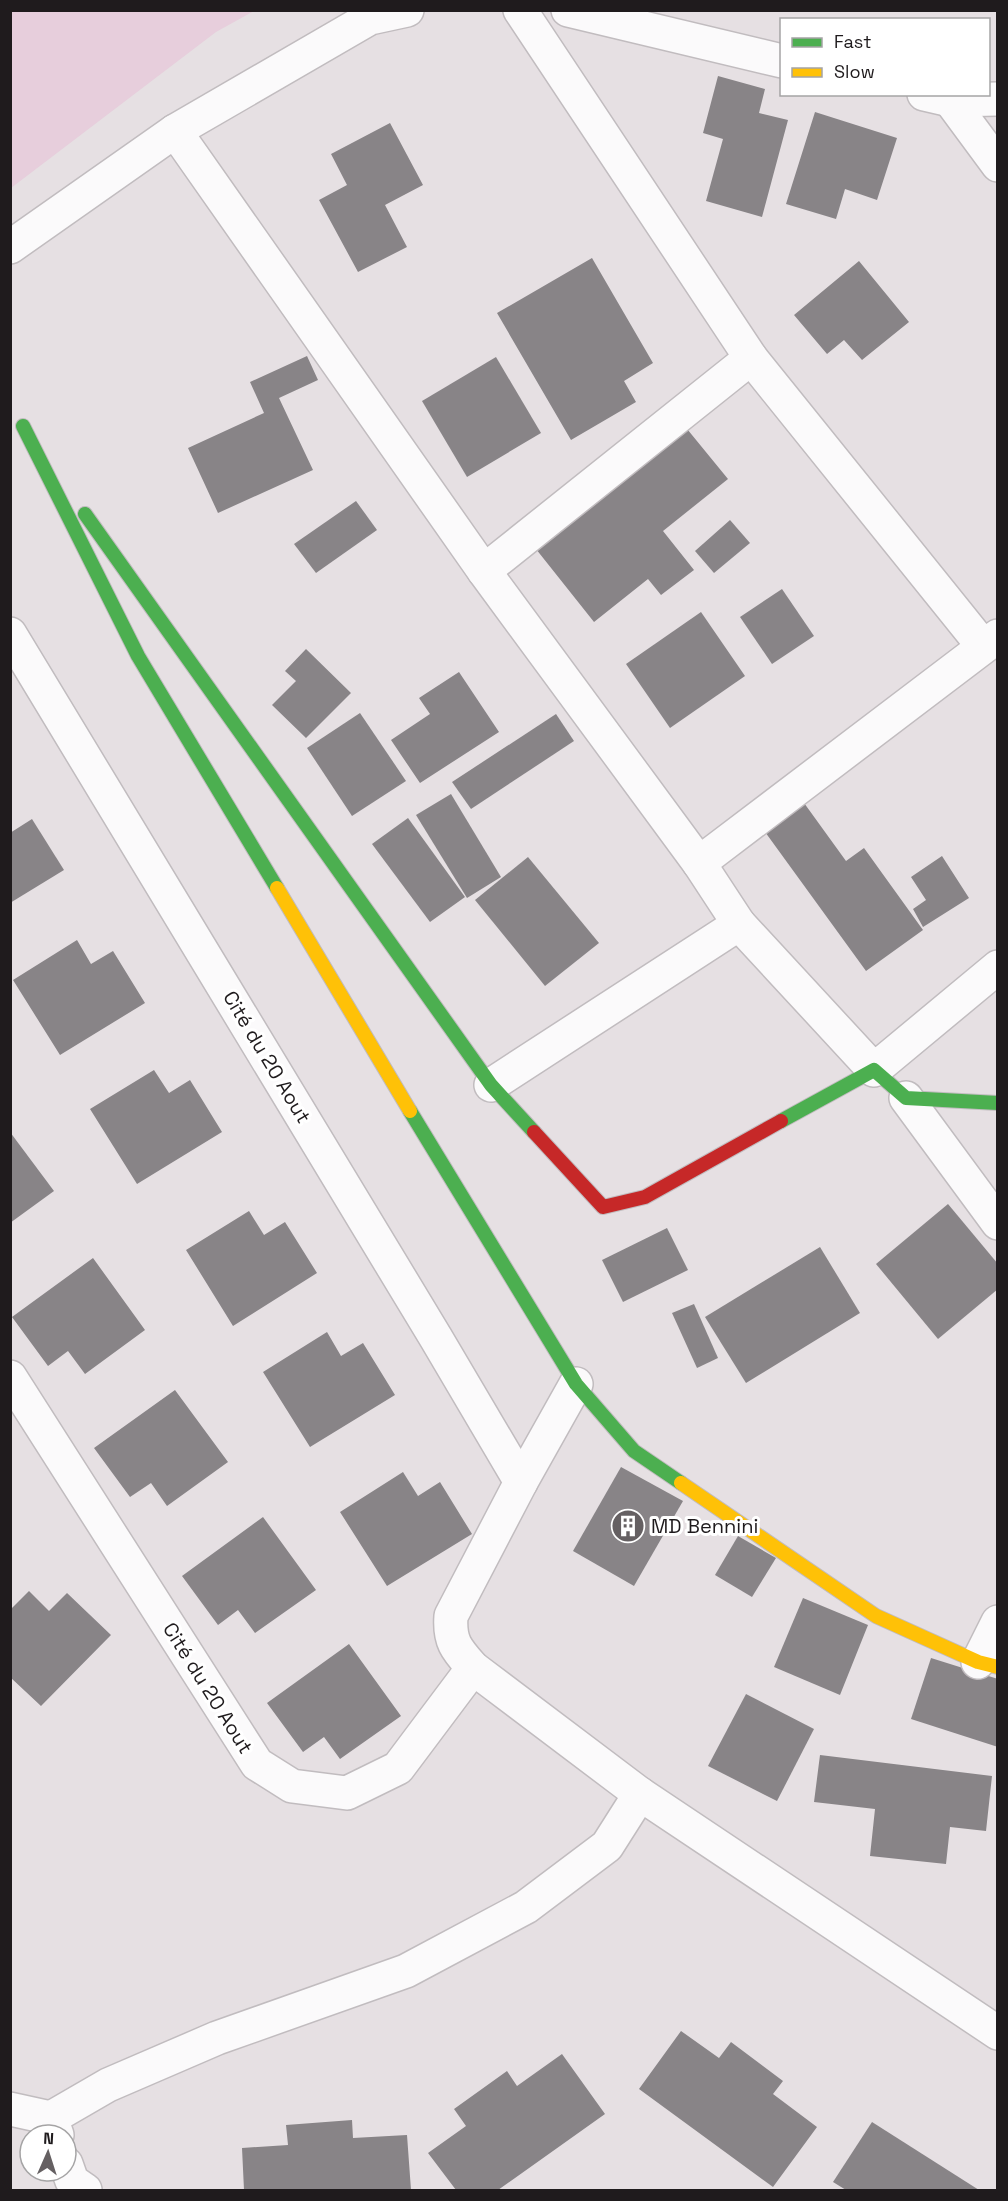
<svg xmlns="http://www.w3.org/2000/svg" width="1008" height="2201" viewBox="0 0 1008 2201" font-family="'Space Grotesk',sans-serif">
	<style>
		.green { fill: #e7cedc }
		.building { fill: #888487 }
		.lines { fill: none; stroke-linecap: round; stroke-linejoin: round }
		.street-casing { stroke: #c1bcbf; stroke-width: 36 }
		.fast-casing { stroke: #c1bcbf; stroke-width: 16 }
		.slow-casing { stroke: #c1bcbf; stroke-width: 16 }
		.jam-casing { stroke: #c1bcbf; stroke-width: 16 }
		.street { stroke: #fbfafb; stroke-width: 33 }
		.fast { stroke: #4caf50; stroke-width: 14 }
		.slow { stroke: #ffc107; stroke-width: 14 }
		.jam { stroke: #c62828; stroke-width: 14 }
		.labels { text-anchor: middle; stroke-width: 6; stroke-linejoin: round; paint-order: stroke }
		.street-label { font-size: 20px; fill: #1f1b1d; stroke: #fff }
		.poi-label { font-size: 20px; fill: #1f1b1d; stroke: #fff; text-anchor: start }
	</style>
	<rect width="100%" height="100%" fill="#e6e0e3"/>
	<path class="green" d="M 11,10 L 254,10 L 254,11 L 216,32 L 11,188 Z"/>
	<g class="building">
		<path d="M 718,76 L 765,89 L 759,113 L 788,120 L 762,217 L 706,201 L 723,139 L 703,133 Z"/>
		<path d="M 815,112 L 897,138 L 877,200 L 845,189 L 836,219 L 786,204 Z"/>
		<path d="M 390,123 L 423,185 L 385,205 L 407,247 L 358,272 L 319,200 L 347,185 L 331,154 Z"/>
		<path d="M 592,258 L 653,363 L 624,381 L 636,402 L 571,440 L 497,313 Z"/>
		<path d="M 859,261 L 909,322 L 862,360 L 844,340 L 827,354 L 794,315 Z"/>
		<path d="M 307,356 L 318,380 L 279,398 L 313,470 L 218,513 L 188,448 L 264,413 L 250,382 Z"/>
		<path d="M 496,357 L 541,433 L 467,477 L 422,401 Z"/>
		<path d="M 683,424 L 728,479 L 663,531 L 694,570 L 661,595 L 648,579 L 594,622 L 532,544 Z"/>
		<path d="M 356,501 L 377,530 L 316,573 L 294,544 Z"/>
		<path d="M 730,520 L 750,543 L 714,573 L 695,551 Z"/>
		<path d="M 782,589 L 814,636 L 772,664 L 740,617 Z"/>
		<path d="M 701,612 L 745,676 L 670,728 L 626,664 Z"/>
		<path d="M 306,649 L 351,693 L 306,738 L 272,705 L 296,681 L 285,671 Z"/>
		<path d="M 459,672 L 499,732 L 420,783 L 391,740 L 430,714 L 419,698 Z"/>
		<path d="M 360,713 L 406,781 L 352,816 L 307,748 Z"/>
		<path d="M 556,714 L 574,741 L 471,809 L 452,782 Z"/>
		<path d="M 451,794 L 501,877 L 467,898 L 416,815 Z"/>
		<path d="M 799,796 L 846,861 L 864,848 L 923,930 L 866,971 L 760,825 Z"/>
		<path d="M 408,818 L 465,897 L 430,922 L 372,844 Z"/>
		<path d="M 32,819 L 64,870 L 10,903 L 10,833 Z"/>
		<path d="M 942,856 L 969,898 L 923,927 L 913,909 L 926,900 L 911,877 Z"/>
		<path d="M 528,857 L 599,943 L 545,986 L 475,900 Z"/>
		<path d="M 77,940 L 91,964 L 113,951 L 145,1003 L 60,1055 L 13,980 Z"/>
		<path d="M 154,1070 L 169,1093 L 190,1080 L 222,1132 L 137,1184 L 90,1109 Z"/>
		<path d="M 10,1132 L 54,1191 L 10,1223 Z"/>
		<path d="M 948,1204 L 998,1264 L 998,1289 L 938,1339 L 876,1264 Z"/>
		<path d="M 249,1211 L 264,1235 L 285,1222 L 317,1273 L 233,1326 L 186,1250 Z"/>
		<path d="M 667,1228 L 688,1270 L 623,1302 L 602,1260 Z"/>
		<path d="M 820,1247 L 860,1313 L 746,1383 L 705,1317 Z"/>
		<path d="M 93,1258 L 145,1330 L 85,1374 L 68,1351 L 48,1366 L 12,1317 Z"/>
		<path d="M 694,1304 L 718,1358 L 697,1368 L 672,1313 Z"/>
		<path d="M 327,1332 L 341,1356 L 363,1343 L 395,1395 L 310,1447 L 263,1372 Z"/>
		<path d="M 175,1390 L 228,1462 L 167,1506 L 151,1483 L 130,1497 L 94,1448 Z"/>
		<path d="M 621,1467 L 683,1501 L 634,1586 L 573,1551 Z"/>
		<path d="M 403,1472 L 418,1496 L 440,1482 L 472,1534 L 387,1586 L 340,1512 Z"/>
		<path d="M 263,1517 L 316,1590 L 255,1633 L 238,1610 L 218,1625 L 182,1576 Z"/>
		<path d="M 738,1536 L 776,1558 L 752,1597 L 715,1575 Z"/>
		<path d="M 29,1591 L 49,1611 L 67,1593 L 111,1635 L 41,1706 L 10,1677 L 10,1610 Z"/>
		<path d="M 803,1598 L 868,1625 L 840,1695 L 774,1667 Z"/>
		<path d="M 349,1644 L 401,1716 L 340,1759 L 324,1737 L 303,1752 L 267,1703 Z"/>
		<path d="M 931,1658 L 998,1679 L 998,1747 L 911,1719 Z"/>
		<path d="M 746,1694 L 814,1729 L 777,1801 L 708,1766 Z"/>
		<path d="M 820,1755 L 992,1776 L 986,1831 L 950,1827 L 946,1864 L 870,1856 L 875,1809 L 814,1802 Z"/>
		<path d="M 681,2031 L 719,2058 L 731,2042 L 783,2081 L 773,2094 L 817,2127 L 773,2187 L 639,2089 Z"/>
		<path d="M 562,2054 L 605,2114 L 498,2190 L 456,2190 L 428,2153 L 466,2126 L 454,2109 L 507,2071 L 517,2086 Z"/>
		<path d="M 352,2120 L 353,2138 L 407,2135 L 411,2190 L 244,2190 L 242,2148 L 288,2145 L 286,2125 Z"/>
		<path d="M 872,2122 L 979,2190 L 846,2190 L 833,2182 Z"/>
	</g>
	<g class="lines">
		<defs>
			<g id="street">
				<path d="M 520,10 L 751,358 L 983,646"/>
				<path d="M 568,10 L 782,61"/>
				<path d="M 924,94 L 950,100 L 998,99"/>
				<path d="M 950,100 L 998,165"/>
				<path d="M 175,131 L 484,571 L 699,863 L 739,924 L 874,1070 L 998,967"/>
				<path d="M 10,247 L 175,131 L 370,18 L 407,10"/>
				<path d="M 484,571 L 751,358"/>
				<path d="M 10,634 L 436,1338 L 521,1482"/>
				<path d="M 699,863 L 998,636"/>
				<path d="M 491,1085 L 739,924"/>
				<path d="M 906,1098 L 998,1223"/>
				<path d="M 10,1377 L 257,1764 L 292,1786 L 347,1793 L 398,1768 L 473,1668"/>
				<path d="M 576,1384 L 521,1482 L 451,1616 C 449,1642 457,1650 473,1668 L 640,1794 L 998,2033"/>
				<path d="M 978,1662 L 998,1622"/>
				<path d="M 10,2109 L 51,2118"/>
				<path d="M 57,2135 L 51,2118 L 108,2085 L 217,2038 L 406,1971 L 526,1907 L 607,1846 L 640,1794"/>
				<path d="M 66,2164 L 72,2181 L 85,2190"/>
			</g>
			<g id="fast">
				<path d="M 23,426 L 138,656 L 277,888"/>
				<path d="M 85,514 L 491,1085 L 534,1132"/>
				<path d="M 410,1111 L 576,1384 L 634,1451 L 681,1483"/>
				<path d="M 781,1121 L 874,1070 L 906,1098 L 998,1103"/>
			</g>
			<g id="slow">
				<path d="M 277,888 L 410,1111"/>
				<path d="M 681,1483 L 876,1616 L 978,1662 L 998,1667"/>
			</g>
			<path id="jam" d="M 534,1132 L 603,1207 L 645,1197 L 781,1121"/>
		</defs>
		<use href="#street" class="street-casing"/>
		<use href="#fast" class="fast-casing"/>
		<use href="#slow" class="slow-casing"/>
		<use href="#jam" class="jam-casing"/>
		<use href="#street" class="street"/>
		<use href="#fast" class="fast"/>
		<use href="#slow" class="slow"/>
		<use href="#jam" class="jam"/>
	</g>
	<defs>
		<symbol id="building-disc" viewBox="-11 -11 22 22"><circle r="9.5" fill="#656062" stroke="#fff"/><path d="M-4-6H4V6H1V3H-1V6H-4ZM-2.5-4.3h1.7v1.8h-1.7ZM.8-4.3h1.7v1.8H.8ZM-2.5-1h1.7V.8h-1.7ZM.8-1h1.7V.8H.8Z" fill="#fff"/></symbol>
	</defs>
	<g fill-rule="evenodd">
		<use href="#building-disc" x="609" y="1507" width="38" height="38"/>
	</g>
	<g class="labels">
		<g class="street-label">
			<text transform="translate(267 1057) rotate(59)" y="7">Cité du 20 Aout</text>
			<text transform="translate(208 1688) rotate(58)" y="7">Cité du 20 Aout</text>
		</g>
		<g class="poi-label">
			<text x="651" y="1533">MD Bennini</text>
		</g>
	</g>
	<rect width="1008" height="2201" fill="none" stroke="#1f1b1d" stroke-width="24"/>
	<rect x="780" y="18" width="210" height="78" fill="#ffffff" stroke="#a5a4a5" stroke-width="1.5"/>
	<rect x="792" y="38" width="30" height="9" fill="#4caf50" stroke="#a5a4a5" stroke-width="1.5"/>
	<text x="834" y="48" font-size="18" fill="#1f1b1d">Fast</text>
	<rect x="792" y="68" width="30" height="9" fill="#ffc107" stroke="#a5a4a5" stroke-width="1.5"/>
	<text x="834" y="78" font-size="18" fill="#1f1b1d">Slow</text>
	<g transform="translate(48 2153) rotate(3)"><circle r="28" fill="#ffffff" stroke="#a5a4a5" stroke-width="1.5"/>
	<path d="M0-4.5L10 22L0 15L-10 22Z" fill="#656062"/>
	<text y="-9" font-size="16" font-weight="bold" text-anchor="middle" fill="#1f1b1d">N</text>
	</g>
</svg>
